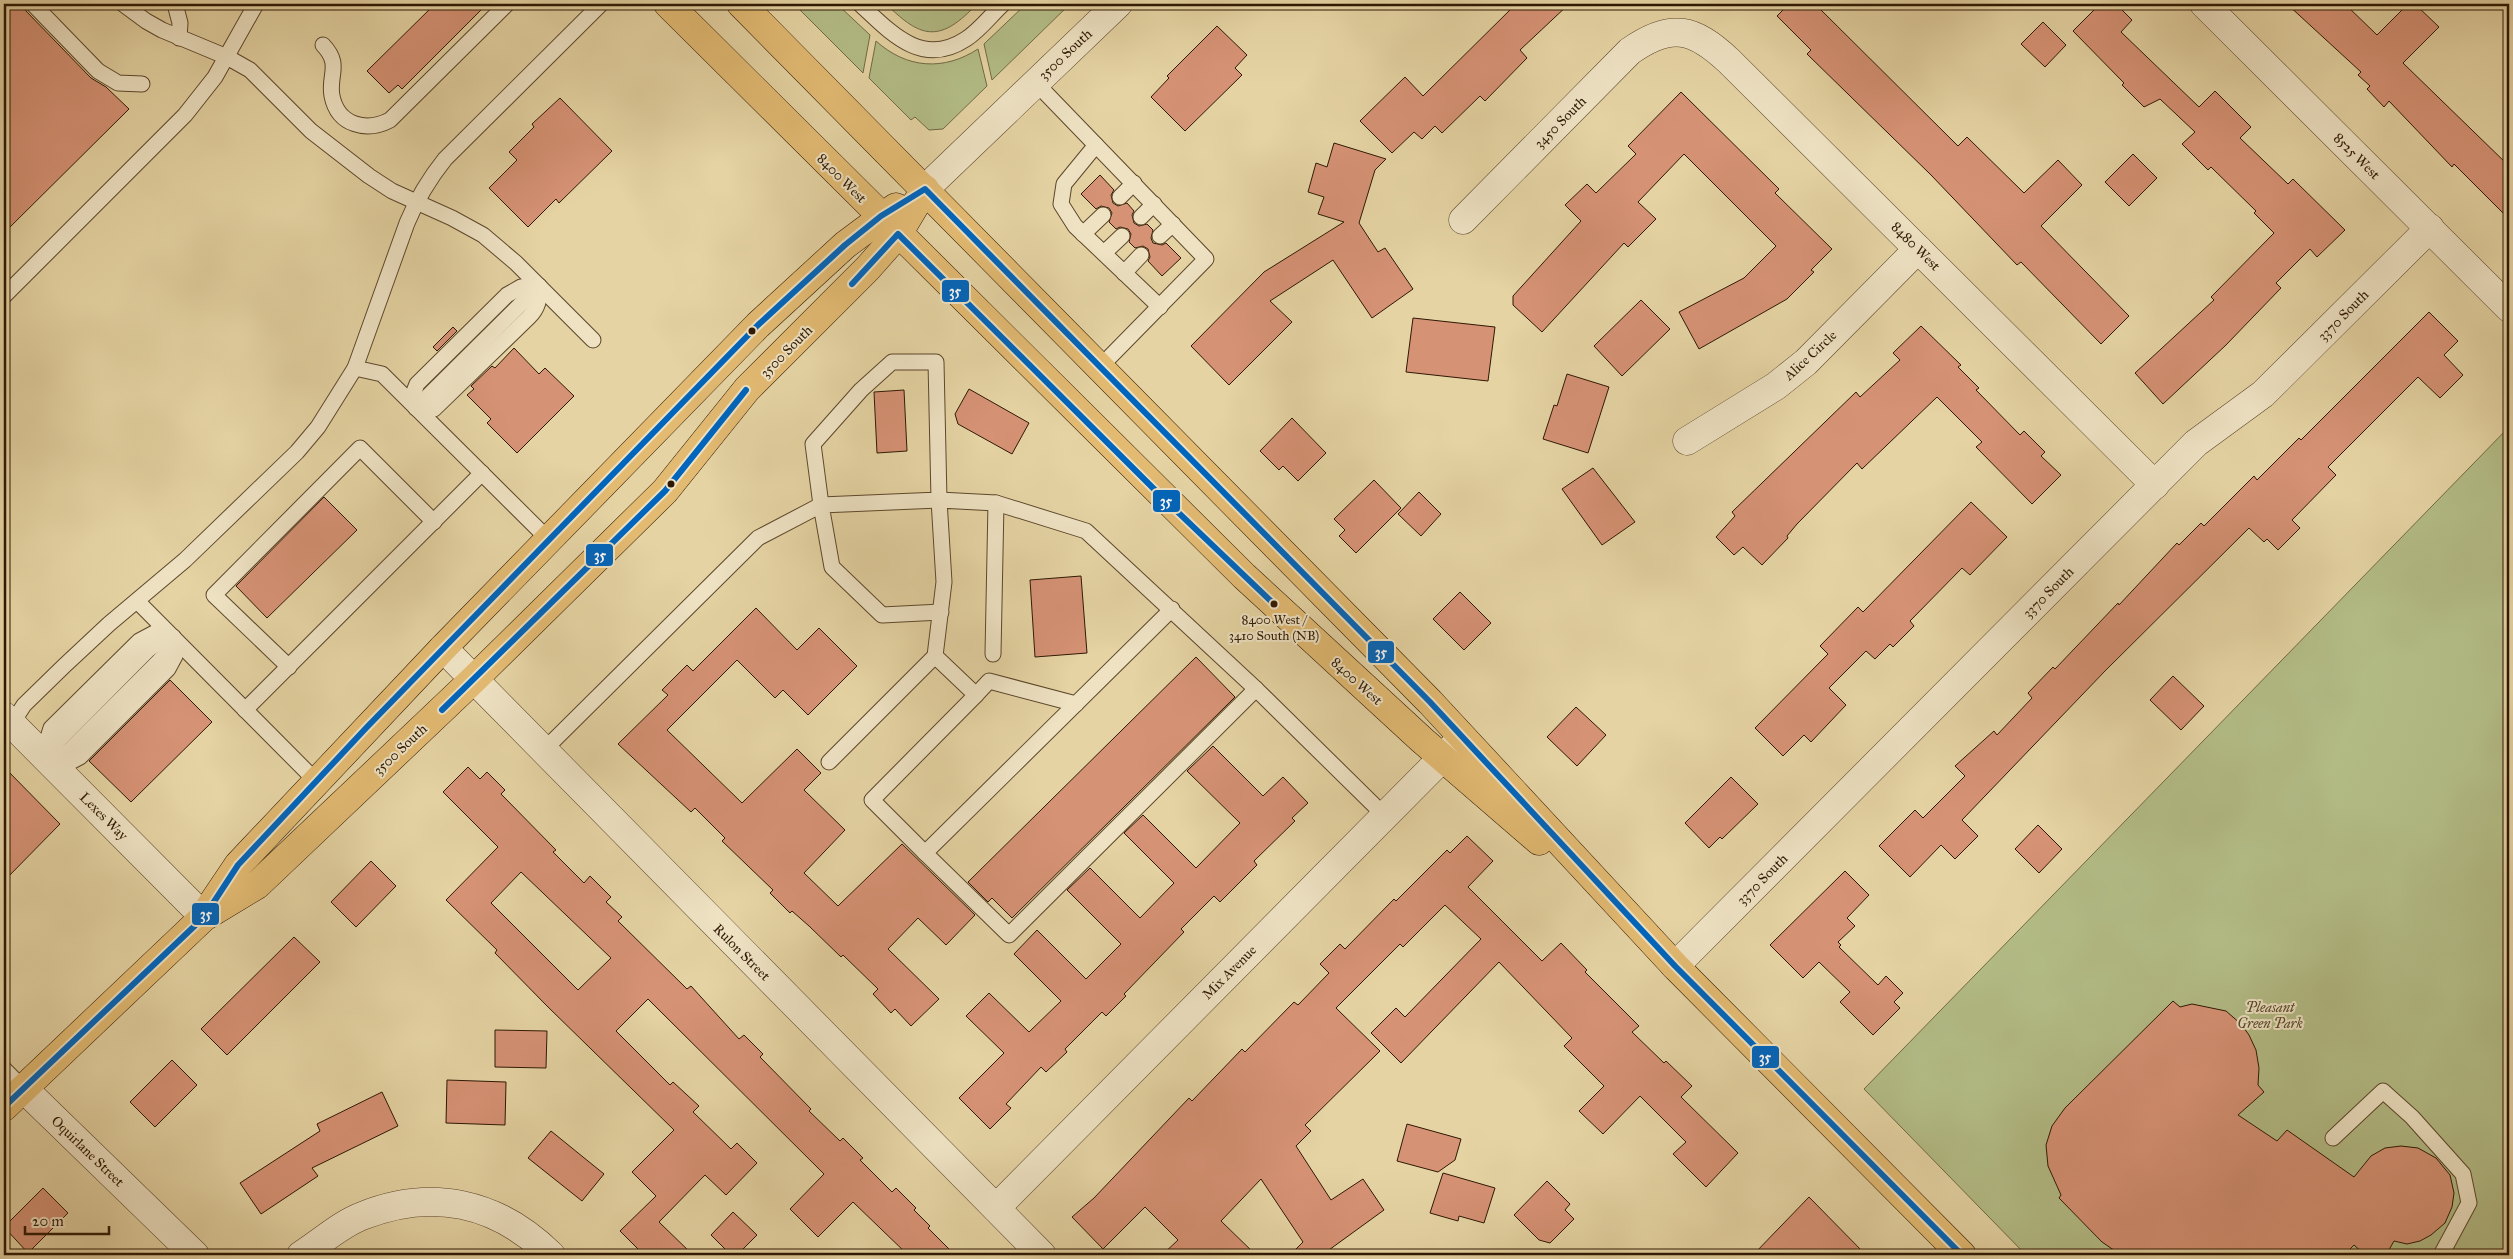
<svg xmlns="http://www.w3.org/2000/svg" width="2513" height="1259" viewBox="0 0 2513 1259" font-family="'IM FELL Great Primer',serif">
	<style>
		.green { fill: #b3bc86; stroke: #706a44 }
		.building { fill: #d69275; stroke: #2e1803; fill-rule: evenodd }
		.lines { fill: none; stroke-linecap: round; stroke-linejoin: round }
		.service-casing { stroke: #5c472b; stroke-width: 17 }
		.minor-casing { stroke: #5c472b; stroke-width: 29 }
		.tertiary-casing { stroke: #5c472b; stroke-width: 29 }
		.primary-casing { stroke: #2e1803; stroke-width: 29 }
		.service { stroke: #eee2c3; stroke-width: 15 }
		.minor { stroke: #eee2c3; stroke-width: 28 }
		.tertiary { stroke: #eee2c3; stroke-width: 28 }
		.primary { stroke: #e2ba72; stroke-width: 28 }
		.bus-1-casing { stroke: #eee2c3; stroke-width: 10 }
		.bus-1 { stroke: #0065bd; stroke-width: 6 }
		.bus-dot { fill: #2e1803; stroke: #eee2c3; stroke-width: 2 }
		.labels { text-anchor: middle; stroke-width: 4; stroke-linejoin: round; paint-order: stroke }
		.bus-label { font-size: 13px; fill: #2e1803; stroke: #eee2c3 }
		.street-label { font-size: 14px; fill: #2e1803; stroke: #eee2c3 }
		.park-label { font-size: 14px; font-style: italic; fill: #56492a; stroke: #eee2c3 }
		.line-badge { stroke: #eee2c3; stroke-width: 2 }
		.badge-label { font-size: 14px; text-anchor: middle; font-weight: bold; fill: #fff }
	</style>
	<rect width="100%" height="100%" fill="#e5d3a3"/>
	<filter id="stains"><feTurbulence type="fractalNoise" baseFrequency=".004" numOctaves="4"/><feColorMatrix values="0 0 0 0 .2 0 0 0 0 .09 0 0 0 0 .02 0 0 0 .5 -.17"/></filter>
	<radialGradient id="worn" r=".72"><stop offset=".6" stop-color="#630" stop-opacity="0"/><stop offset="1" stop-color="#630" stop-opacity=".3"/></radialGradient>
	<g class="green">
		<path d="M 794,4 L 807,6 L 837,4 L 870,35 L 863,73 Z"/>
		<path d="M 886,4 L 965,4 L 971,10 C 936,45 917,34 886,4 Z"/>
		<path d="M 1026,4 L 1053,4 L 1056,7 L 1059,4 L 1070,4 L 992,80 L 984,44 Z"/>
		<path d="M 876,41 C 907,69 944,71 978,49 L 987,86 L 943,129 L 929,130 L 915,117 L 911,120 L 869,78 Z"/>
		<path d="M 2509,427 L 2509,1255 L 2026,1255 L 1864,1089 Z"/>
	</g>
	<g class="building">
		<path d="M 4,4 L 23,4 L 26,11 L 91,78 L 106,87 L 129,109 L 4,233 Z"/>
		<path d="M 435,4 L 487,4 L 402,89 L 398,85 L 389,93 L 367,71 Z"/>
		<path d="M 1516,4 L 1569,4 L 1520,50 L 1527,58 L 1485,101 L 1480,96 L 1442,133 L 1435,126 L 1422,139 L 1414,132 L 1392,153 L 1360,121 L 1405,77 L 1423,96 Z"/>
		<path d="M 1789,4 L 1815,4 L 1958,146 L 1967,137 L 2024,193 L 2058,160 L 2082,185 L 2041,226 L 2129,316 L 2101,344 L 2021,262 L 2017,265 L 1931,175 L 1807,54 L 1811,50 L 1777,16 Z"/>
		<path d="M 2100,4 L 2116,4 L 2132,20 L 2121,32 L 2199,107 L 2215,91 L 2251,127 L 2240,138 L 2288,184 L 2293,179 L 2345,230 L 2317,257 L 2310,249 L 2276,283 L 2281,288 L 2226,345 L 2163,404 L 2135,373 L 2214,300 L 2211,297 L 2274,233 L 2254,213 L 2256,211 L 2211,167 L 2208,170 L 2182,144 L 2195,132 L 2160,99 L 2144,107 L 2122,85 L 2124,83 L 2073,31 Z"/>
		<path d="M 2287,4 L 2345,4 L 2377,35 L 2408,4 L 2415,4 L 2439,27 L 2403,63 L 2509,166 L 2509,219 L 2454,164 L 2452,167 L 2389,101 L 2384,107 L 2367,89 L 2370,86 L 2358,75 L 2361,72 Z"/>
		<path d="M 2043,22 L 2066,45 L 2045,67 L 2021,44 Z"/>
		<path d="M 1217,26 L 1247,55 L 1235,68 L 1242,75 L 1185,131 L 1151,97 L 1169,78 L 1167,76 Z"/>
		<path d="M 1681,92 L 1779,189 L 1775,193 L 1832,249 L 1811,270 L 1814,272 L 1787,299 L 1699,349 L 1679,312 L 1744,278 L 1776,246 L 1684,154 L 1638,202 L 1656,219 L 1628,247 L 1624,243 L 1542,332 L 1513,305 L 1513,296 L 1581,221 L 1565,205 L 1587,184 L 1596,193 L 1636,154 L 1628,146 Z"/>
		<path d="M 560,98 L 612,151 L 559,203 L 556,199 L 528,227 L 489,188 L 517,160 L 509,152 L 534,127 L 532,124 Z"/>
		<path d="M 1334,143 L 1386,159 L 1375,170 L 1359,223 L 1378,252 L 1385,248 L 1413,289 L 1372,318 L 1333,260 L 1270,301 L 1292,322 L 1229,385 L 1191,346 L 1264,272 L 1344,222 L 1318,214 L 1324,197 L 1308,192 L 1316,163 L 1327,167 Z"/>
		<path d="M 2133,154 L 2157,178 L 2129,206 L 2105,182 Z"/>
		<path d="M 1100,175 L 1114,190 L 1111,195 L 1113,203 L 1118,206 L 1127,203 L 1134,211 L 1132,215 L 1134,223 L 1139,226 L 1147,224 L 1153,230 L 1151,238 L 1153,243 L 1162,245 L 1166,243 L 1181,258 L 1162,276 L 1148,261 L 1150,257 L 1148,249 L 1143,246 L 1135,248 L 1129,242 L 1131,234 L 1128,229 L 1120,227 L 1116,229 L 1109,222 L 1112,213 L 1109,208 L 1101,206 L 1096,209 L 1081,194 Z"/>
		<path d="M 1641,300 L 1670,329 L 1622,376 L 1594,346 Z"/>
		<path d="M 2429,312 L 2458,341 L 2444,355 L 2463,375 L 2440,398 L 2418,377 L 2328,467 L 2336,475 L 2292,520 L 2300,528 L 2278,550 L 2267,539 L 2264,542 L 2249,528 L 2105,671 L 1962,820 L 1978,836 L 1955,859 L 1941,845 L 1910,877 L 1879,846 L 1915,810 L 1923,818 L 1965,776 L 1955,766 L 1994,731 L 1997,735 L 2032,698 L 2028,693 L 2053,667 L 2055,669 L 2118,603 L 2119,605 L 2177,543 L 2179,545 L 2201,523 L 2204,526 L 2254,476 L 2257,480 L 2299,438 L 2301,440 Z"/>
		<path d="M 1413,318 L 1495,327 L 1488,381 L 1406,372 Z"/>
		<path d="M 1921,326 L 1961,365 L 1958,367 L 1979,388 L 1976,390 L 2020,435 L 2024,431 L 2045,452 L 2041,456 L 2061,475 L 2032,504 L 1976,447 L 1982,442 L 1937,397 L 1862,469 L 1857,463 L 1797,524 L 1787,536 L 1788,538 L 1762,565 L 1743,547 L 1734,555 L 1716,537 L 1735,516 L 1732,512 L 1856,392 L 1860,397 L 1900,360 L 1893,353 Z"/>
		<path d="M 453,327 L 457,331 L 437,351 L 433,347 Z"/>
		<path d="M 514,348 L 539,374 L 545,368 L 574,396 L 517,453 L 487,423 L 491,419 L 467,395 L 474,389 L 471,386 L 492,366 L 495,368 Z"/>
		<path d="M 1567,374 L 1609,387 L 1588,453 L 1543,439 L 1554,405 L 1557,406 Z"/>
		<path d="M 969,389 L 1029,423 L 1012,454 L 958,424 L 955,414 Z"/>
		<path d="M 904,390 L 907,451 L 877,453 L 874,392 Z"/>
		<path d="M 1292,418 L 1326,453 L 1298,481 L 1283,466 L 1279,470 L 1260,451 Z"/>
		<path d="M 1593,468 L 1635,522 L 1602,545 L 1562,489 Z"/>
		<path d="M 1374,480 L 1401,508 L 1356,553 L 1339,536 L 1345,530 L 1334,519 Z"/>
		<path d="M 1419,492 L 1441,514 L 1421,536 L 1398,514 Z"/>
		<path d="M 324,497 L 357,530 L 267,618 L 236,586 Z"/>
		<path d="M 1971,502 L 2007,537 L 1970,575 L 1962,568 L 1910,621 L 1914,626 L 1893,647 L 1890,644 L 1875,659 L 1866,651 L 1829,688 L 1846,705 L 1811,742 L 1804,735 L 1783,756 L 1755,728 L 1828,654 L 1820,646 L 1858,607 L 1863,612 Z"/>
		<path d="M 1081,576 L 1087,653 L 1035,657 L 1030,580 Z"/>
		<path d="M 1460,592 L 1491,623 L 1464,650 L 1433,619 Z"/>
		<path d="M 756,608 L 797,650 L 819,628 L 857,666 L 808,715 L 783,690 L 775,698 L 737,660 L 667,730 L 742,803 L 797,749 L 821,773 L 804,790 L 845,830 L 804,873 L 838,906 L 902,844 L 975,915 L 946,945 L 918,918 L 888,949 L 939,999 L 911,1026 L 895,1009 L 891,1013 L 873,994 L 878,989 L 843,955 L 841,957 L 809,926 L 792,911 L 790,913 L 770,893 L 773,890 L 722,841 L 725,838 L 695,808 L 691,812 L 618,744 L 668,695 L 662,690 L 687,665 L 693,671 Z"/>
		<path d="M 1196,657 L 1235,697 L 1012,918 L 992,898 L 988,902 L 968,882 Z"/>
		<path d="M 2173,676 L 2204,706 L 2181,730 L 2150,700 Z"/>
		<path d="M 170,680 L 212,722 L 131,802 L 89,761 Z"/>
		<path d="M 1576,707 L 1606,735 L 1577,766 L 1547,737 Z"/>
		<path d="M 1213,746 L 1263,796 L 1283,777 L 1308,803 L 1292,818 L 1295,821 L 1254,861 L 1257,865 L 1220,902 L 1214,896 L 1181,929 L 1184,932 L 1124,994 L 1126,996 L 1106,1016 L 1102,1012 L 1065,1049 L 1067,1052 L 1046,1072 L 1041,1067 L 1006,1104 L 1011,1108 L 990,1129 L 959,1098 L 1004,1053 L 966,1016 L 989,993 L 1029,1032 L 1061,1001 L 1014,954 L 1037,930 L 1086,979 L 1121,944 L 1067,890 L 1090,868 L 1140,918 L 1174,883 L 1124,833 L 1143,815 L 1196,868 L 1240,823 L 1187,771 Z"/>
		<path d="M 4,767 L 60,824 L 4,881 Z"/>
		<path d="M 468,767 L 480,779 L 487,772 L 505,790 L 501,794 L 556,850 L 553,852 L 584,883 L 590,876 L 611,897 L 606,902 L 622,917 L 618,921 L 687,989 L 691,986 L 739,1039 L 744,1035 L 763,1054 L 760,1057 L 811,1109 L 809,1111 L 840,1141 L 843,1138 L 863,1158 L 860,1160 L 892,1192 L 896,1188 L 916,1208 L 914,1210 L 930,1226 L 928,1228 L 955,1255 L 908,1255 L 853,1202 L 818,1237 L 790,1209 L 824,1174 L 648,999 L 616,1031 L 670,1085 L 673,1082 L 699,1106 L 693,1112 L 731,1149 L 737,1143 L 757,1163 L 726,1195 L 705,1175 L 659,1222 L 693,1255 L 644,1255 L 620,1231 L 656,1196 L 632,1172 L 674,1130 L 547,1006 L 495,953 L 497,950 L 446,900 L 498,847 L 443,792 ZM 521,872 L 611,958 L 578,990 L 491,903 Z"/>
		<path d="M 1731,777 L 1758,804 L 1722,839 L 1720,837 L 1709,848 L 1685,823 Z"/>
		<path d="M 2038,825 L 2062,849 L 2039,873 L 2015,849 Z"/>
		<path d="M 1467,836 L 1493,861 L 1468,887 L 1542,961 L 1561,943 L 1587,970 L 1585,972 L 1639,1026 L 1632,1032 L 1664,1063 L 1666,1061 L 1692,1086 L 1681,1097 L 1738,1153 L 1706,1187 L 1673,1154 L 1686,1142 L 1640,1096 L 1603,1134 L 1579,1111 L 1604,1086 L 1564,1046 L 1572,1038 L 1499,962 L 1401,1063 L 1371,1033 L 1396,1008 L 1405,1017 L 1481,939 L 1445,905 L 1403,947 L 1400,944 L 1336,1008 L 1380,1051 L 1305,1125 L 1311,1131 L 1296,1146 L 1331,1200 L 1363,1179 L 1384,1210 L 1322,1255 L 1290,1255 L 1303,1242 L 1261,1179 L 1221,1221 L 1256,1255 L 1162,1255 L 1178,1240 L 1145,1207 L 1103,1249 L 1072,1217 L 1094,1198 L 1189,1098 L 1192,1101 L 1242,1049 L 1245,1052 L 1294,1002 L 1298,1005 L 1329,973 L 1320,964 L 1340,944 L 1345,949 L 1394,899 L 1396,901 L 1447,850 L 1450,853 Z"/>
		<path d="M 371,861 L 396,886 L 356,927 L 331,902 Z"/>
		<path d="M 1845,871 L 1869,895 L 1847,918 L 1855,926 L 1838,942 L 1841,945 L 1839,947 L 1878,985 L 1886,976 L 1903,993 L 1894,1002 L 1900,1008 L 1873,1035 L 1840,1002 L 1850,992 L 1819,962 L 1803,978 L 1770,945 Z"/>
		<path d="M 294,937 L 320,962 L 227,1055 L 201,1029 Z"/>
		<path d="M 2173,1001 L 2180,1007 L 2192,1004 L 2226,1011 L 2241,1024 L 2249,1035 L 2256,1050 L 2259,1068 L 2258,1085 L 2264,1092 L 2238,1115 L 2277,1141 L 2287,1130 L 2354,1177 L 2371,1156 L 2385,1148 L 2401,1146 L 2418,1148 L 2436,1158 L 2450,1175 L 2454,1193 L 2452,1207 L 2445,1223 L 2431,1235 L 2420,1241 L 2407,1244 L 2394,1241 L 2386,1255 L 2365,1255 L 2354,1245 L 2344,1255 L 2121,1255 L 2102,1242 L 2059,1198 L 2061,1195 L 2048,1166 L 2046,1145 L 2052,1126 L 2065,1108 Z"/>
		<path d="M 495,1030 L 547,1031 L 546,1068 L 495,1067 Z"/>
		<path d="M 172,1060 L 197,1085 L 155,1127 L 130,1102 Z"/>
		<path d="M 447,1080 L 506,1082 L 505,1125 L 446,1123 Z"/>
		<path d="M 382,1092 L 398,1126 L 312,1168 L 318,1176 L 261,1214 L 240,1183 L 320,1131 L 317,1124 Z"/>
		<path d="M 1407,1124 L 1461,1139 L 1455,1160 L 1438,1172 L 1397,1161 Z"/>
		<path d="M 551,1131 L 604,1174 L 582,1201 L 528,1158 Z"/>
		<path d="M 1443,1173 L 1495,1188 L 1484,1223 L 1459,1216 L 1458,1221 L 1430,1213 Z"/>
		<path d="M 1547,1181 L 1570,1204 L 1565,1210 L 1574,1219 L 1550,1243 L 1539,1240 L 1514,1215 Z"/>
		<path d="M 43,1188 L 68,1213 L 28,1253 L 4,1227 Z"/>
		<path d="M 1809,1197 L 1866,1255 L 1753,1255 Z"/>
		<path d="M 733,1212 L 757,1235 L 737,1255 L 731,1255 L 711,1235 Z"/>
	</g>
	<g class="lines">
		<defs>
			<g id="service">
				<path d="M 33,4 L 98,71 L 118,83 L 142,84"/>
				<path d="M 123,4 L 146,21 L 162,30 L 227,57 L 250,70 L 311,131 L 369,176 L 392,191 L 452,218 L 483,235 L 516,263 L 593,340"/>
				<path d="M 175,4 L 180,23 L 179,38"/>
				<path d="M 860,4 C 891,33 922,68 966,39 C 980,30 991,15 1003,4"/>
				<path d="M 323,45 C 342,65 328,75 332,96 C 338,126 367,132 390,120 L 507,4"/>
				<path d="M 1035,82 L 1206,259 L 1100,367"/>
				<path d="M 1096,145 L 1064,184 L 1061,204 L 1075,226 L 1160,307"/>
				<path d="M 1120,197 L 1134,183"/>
				<path d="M 1141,217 L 1154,204"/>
				<path d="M 1083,234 L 1103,215"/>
				<path d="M 1160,236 L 1173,224"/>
				<path d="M 1104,253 L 1122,236"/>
				<path d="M 1124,273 L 1141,255"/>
				<path d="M 530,285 L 539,286 C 540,299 538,308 529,317 L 434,409 L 422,411 L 416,408 L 413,394 L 417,384 L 507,295 L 521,287 Z"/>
				<path d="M 4,296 L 185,115 L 215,77 L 256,4"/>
				<path d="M 355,368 L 382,374 L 549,540"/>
				<path d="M 416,408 L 539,286"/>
				<path d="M 138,602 L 317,782"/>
				<path d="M 154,633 L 173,637 L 175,656 L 168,669 L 80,757 L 65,765 L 49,761 L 46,744 L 51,728 L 139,641 Z"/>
				<path d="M 993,654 L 996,503"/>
				<path d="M 289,667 L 214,595 L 360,448 L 434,522"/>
				<path d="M 1256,689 L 1384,815"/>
				<path d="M 976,695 L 989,681 L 1076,704"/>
				<path d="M 245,710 L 482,473"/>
				<path d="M 4,736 L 24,705 L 64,666 L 109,624 L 185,560 L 297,452 L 318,427 L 355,368 L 407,223 C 417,199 429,179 445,159 L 601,4"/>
				<path d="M 543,751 L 758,538 L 821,505 L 813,444 L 861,390 L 892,362 L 936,362 L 939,500 L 821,505 L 832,567 L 882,615 L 941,612"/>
				<path d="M 49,761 L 56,743 L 148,650 L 160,641 L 173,637"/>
				<path d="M 49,761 L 61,757 L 71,749 L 164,656 L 173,639"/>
				<path d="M 829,762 L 935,656 L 944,582 L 939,500 L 996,503 L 1086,531 L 1256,689 L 1009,935 L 925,853 L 1172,609"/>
				<path d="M 925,853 L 872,800 L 976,695 L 935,656"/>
				<path d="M 4,1069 L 23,1088"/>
				<path d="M 2333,1138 L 2383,1091 L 2412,1117 L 2463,1174 L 2469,1203 L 2441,1255"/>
			</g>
			<g id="minor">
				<path d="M 2204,4 L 2509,308"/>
				<path d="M 1463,220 L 1630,51 C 1671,22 1694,28 1729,61 L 2155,485"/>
				<path d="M 1687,441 L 1776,386 L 1806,362 L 1918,249"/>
				<path d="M 443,648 L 1042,1255"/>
				<path d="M 4,716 L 204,917"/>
				<path d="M 1675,966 L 2196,443 L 2263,394 L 2430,228"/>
				<path d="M 23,1088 L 195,1255"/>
				<path d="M 996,1208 L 1459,741"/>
				<path d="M 301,1255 C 320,1243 341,1224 362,1216 C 432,1188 497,1202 551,1255"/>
			</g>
			<path id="tertiary" d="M 925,189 L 1118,4"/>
			<g id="primary">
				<path d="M 668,4 L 1244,576 L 1422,740 L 1539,841"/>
				<path d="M 741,4 L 1430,702 L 1675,966 L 1962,1255"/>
				<path d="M 207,911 L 238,865 L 443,648 L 758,325 L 845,245 L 896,207"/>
				<path d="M 4,1107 L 204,917 L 257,885 L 473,680 L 665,491 L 747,389 L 868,268 L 898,234 L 925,189"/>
			</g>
		</defs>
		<use href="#service" class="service-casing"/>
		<use href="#minor" class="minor-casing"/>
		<use href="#tertiary" class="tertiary-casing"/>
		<use href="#primary" class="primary-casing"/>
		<use href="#service" class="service"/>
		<use href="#minor" class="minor"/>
		<use href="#tertiary" class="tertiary"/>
		<use href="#primary" class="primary"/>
		<defs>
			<g id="bus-1">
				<path d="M 852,284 L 898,234 L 1161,496 L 1274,604"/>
				<path d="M 442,710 L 665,491 L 746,390"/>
				<path d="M 4,1107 L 204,917 L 238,865 L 367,727 L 758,325 L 845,245 L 881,216 L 925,189 L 1430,702 L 1675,966 L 1962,1255"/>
			</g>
		</defs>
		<use href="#bus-1" class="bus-1-casing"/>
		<use href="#bus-1" class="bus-1"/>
	</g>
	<g class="bus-dot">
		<circle cx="752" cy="331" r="4.5"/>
		<circle cx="671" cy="484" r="4.5"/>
		<circle cx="1274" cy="604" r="4.5"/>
	</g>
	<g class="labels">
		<g class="bus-label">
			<text x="1274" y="624">8400 West /<tspan x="1274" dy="16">3410 South (NB)</tspan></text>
		</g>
		<g class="street-label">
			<text transform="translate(1065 54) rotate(-43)" y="5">3500 South</text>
			<text transform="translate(1560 122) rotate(-45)" y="5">3450 South</text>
			<text transform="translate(2357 156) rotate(45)" y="5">8525 West</text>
			<text transform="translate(842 178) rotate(45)" y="5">8400 West</text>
			<text transform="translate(1916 246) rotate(45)" y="5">8480 West</text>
			<text transform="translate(2343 315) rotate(-45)" y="5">3370 South</text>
			<text transform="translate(786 351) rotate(-45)" y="5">3500 South</text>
			<text transform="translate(1810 355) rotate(-43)" y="5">Alice Circle</text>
			<text transform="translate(2048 592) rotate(-45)" y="5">3370 South</text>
			<text transform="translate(1357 681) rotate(42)" y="5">8400 West</text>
			<text transform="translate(400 749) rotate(-43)" y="5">3500 South</text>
			<text transform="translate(104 816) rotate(45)" y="5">Lexes Way</text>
			<text transform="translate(1762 879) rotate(-45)" y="5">3370 South</text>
			<text transform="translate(742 952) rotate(45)" y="5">Rulon Street</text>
			<text transform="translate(1229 972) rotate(-45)" y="5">Mix Avenue</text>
			<text transform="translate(88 1151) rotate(44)" y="5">Oquirlane Street</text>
		</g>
		<g class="park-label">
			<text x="2270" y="1012">Pleasant<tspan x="2270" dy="16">Green Park</tspan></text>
		</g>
	</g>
	<g class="line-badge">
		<rect x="941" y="279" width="29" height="24" rx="5" fill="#0065bd"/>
		<rect x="1152" y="489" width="29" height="24" rx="5" fill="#0065bd"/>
		<rect x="585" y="543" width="29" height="24" rx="5" fill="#0065bd"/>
		<rect x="1367" y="640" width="28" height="24" rx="5" fill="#0065bd"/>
		<rect x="191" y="902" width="29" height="24" rx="5" fill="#0065bd"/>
		<rect x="1751" y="1045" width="29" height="24" rx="5" fill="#0065bd"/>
	</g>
	<g class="badge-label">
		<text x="955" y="296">35</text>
		<text x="1166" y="506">35</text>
		<text x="600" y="560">35</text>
		<text x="1381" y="657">35</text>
		<text x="206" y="919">35</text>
		<text x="1765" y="1062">35</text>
	</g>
	<rect width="2513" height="1259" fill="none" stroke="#e5d3a3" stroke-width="20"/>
	<rect x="5" y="5" width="2503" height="1249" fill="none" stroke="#2e1803" stroke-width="2.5"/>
	<rect x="10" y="10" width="2493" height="1239" fill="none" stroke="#2e1803"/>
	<path d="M25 1226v8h84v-8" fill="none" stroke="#2e1803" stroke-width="2.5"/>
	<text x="32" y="1226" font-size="15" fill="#2e1803" stroke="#eee2c3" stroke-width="4" paint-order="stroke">20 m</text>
	<rect width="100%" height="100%" filter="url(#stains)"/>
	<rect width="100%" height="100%" fill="url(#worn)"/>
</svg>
